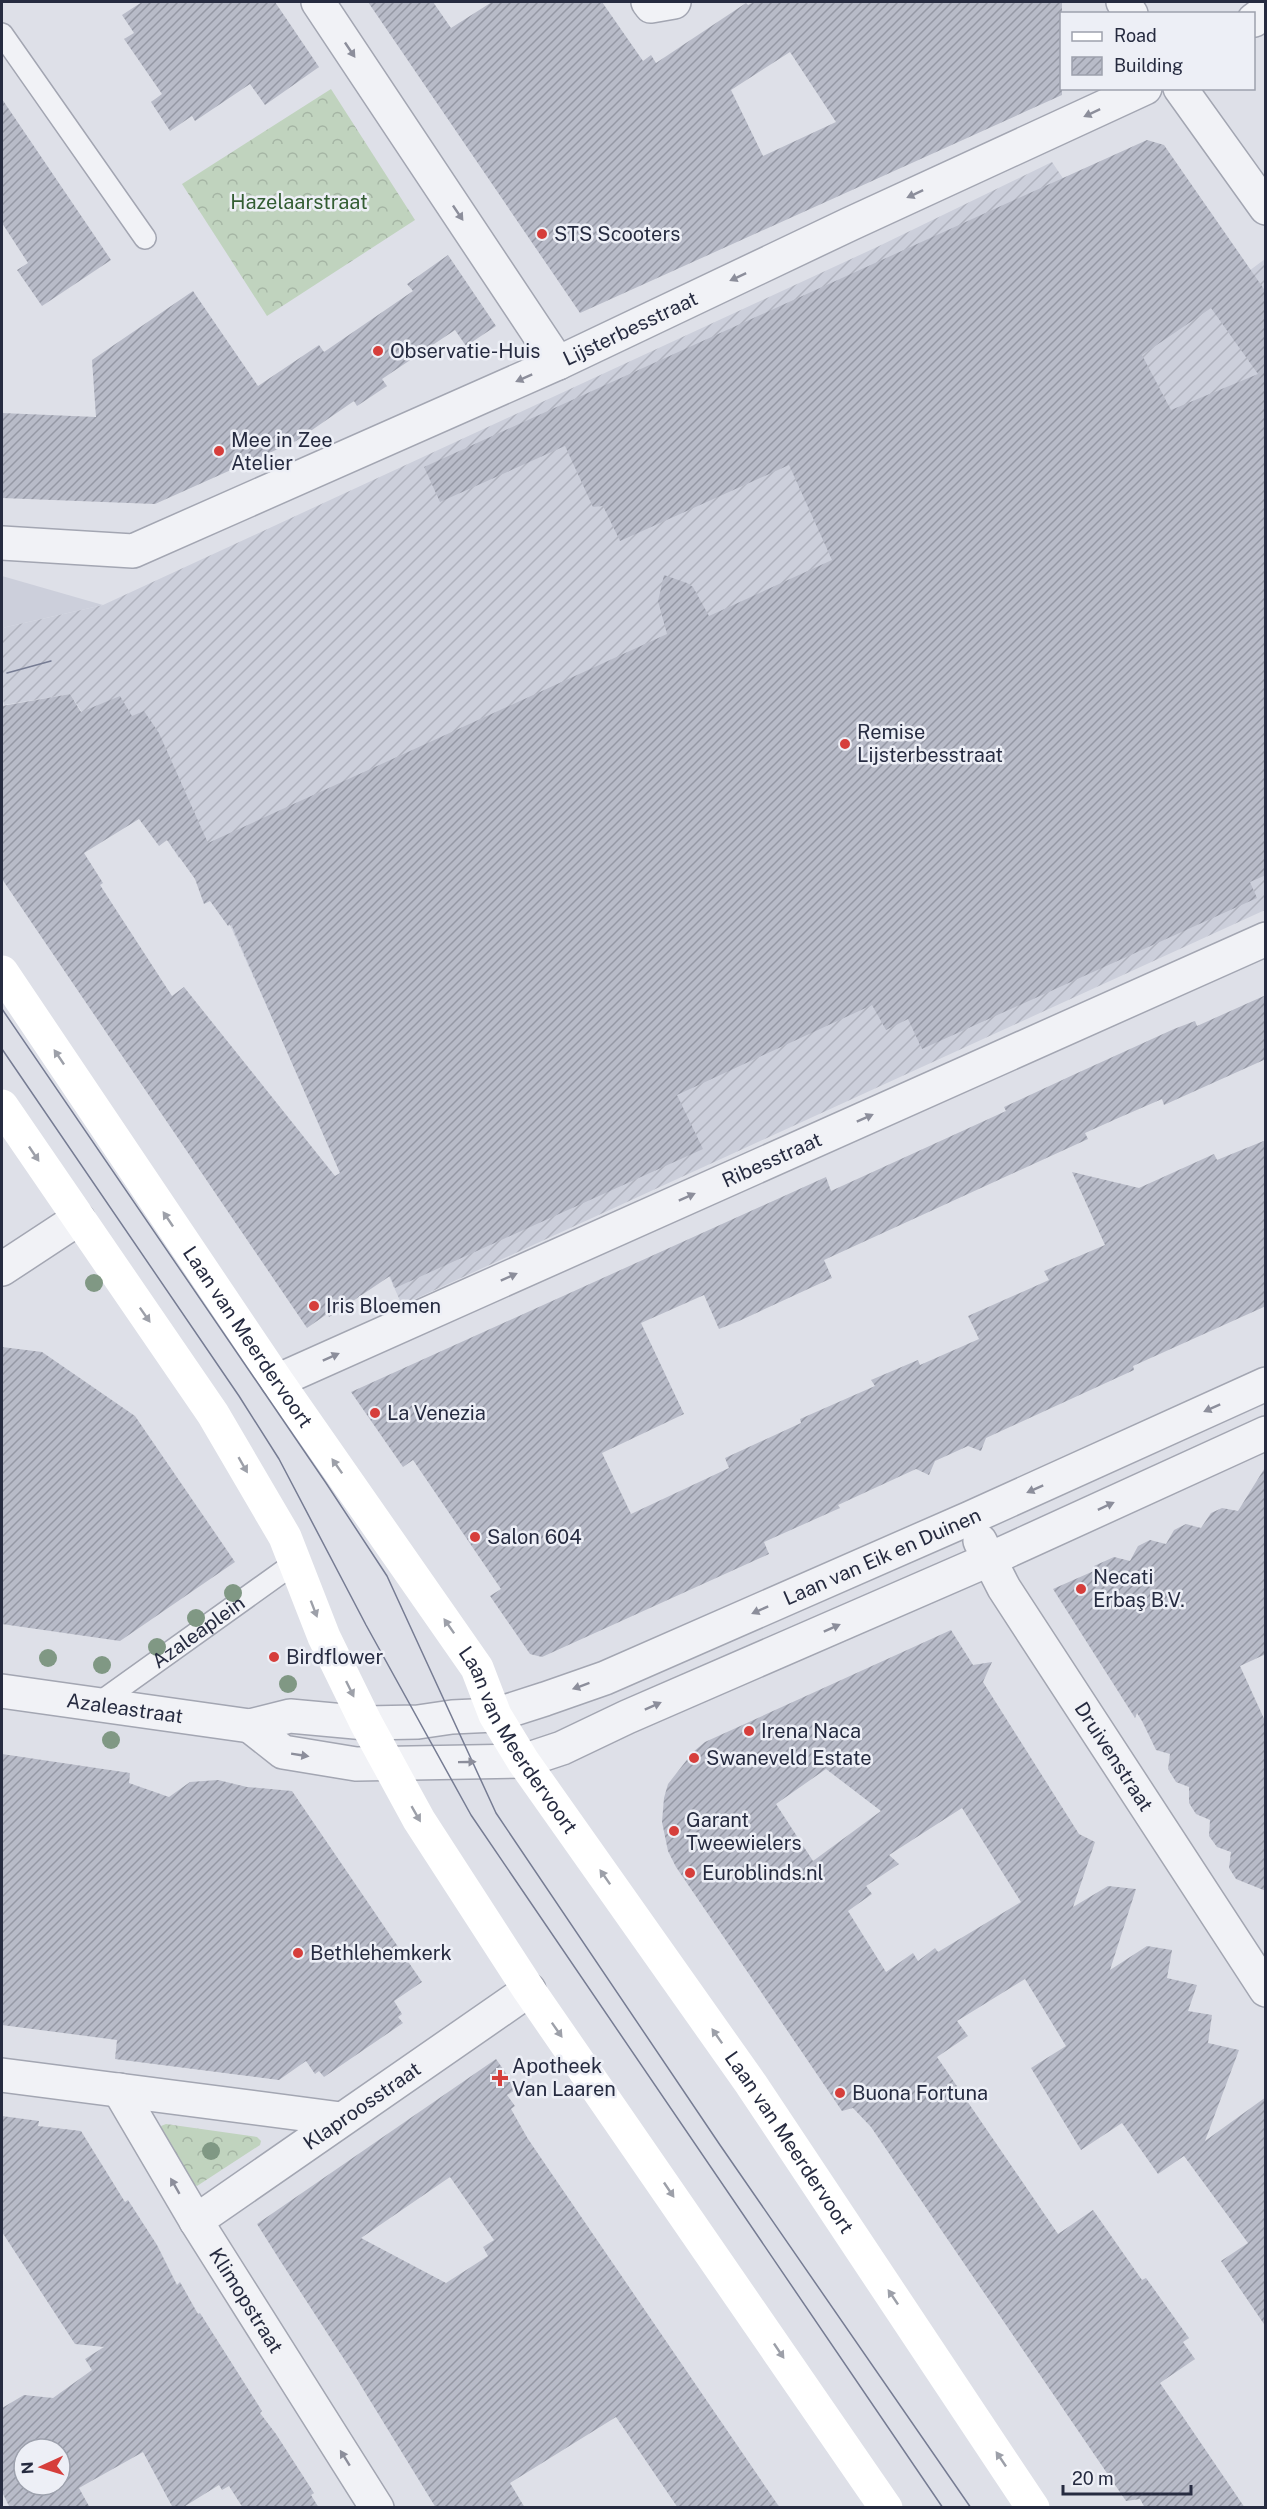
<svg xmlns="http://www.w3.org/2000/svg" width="1267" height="2509" viewBox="0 0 1267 2509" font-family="'Public Sans',sans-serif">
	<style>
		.built { fill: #cccfdb }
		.industrial { fill: url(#industrial-furrows) }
		.forest { fill: url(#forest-crowns) }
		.building { fill: url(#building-hatch); fill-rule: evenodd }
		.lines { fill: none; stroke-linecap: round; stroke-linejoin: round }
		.lane-casing { stroke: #a3a6b2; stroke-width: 24 }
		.street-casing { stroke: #a3a6b2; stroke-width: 36 }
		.lane { stroke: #f1f2f6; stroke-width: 21 }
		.street { stroke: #f1f2f6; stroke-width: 33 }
		.secondary { stroke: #fff; stroke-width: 33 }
		.tram { stroke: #767c93; stroke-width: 1.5 }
		.tree { fill: #809884 }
		.oneway { fill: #8c8e9b }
		.oneway2 { fill: #9da0a9 }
		.poi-dot { fill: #d63e3b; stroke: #edeff6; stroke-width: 2 }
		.labels { text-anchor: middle; stroke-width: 5; stroke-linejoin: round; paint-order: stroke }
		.park-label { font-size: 20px; fill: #335d33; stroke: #edeff6 }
		.poi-label { font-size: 20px; fill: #262b40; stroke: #edeff6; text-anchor: start }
		.street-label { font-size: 20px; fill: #262b40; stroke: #edeff6 }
	</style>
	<defs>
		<pattern id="industrial-furrows" width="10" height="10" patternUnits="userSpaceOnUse" patternTransform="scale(1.5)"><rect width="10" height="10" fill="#cccfdb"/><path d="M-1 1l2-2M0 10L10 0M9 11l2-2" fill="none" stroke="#afb2bd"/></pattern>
		<pattern id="forest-crowns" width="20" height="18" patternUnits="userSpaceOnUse" patternTransform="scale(1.5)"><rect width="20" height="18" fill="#c0d3be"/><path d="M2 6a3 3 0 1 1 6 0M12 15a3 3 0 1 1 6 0" fill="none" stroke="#a5b5a4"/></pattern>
		<pattern id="building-hatch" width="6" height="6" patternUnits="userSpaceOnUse" patternTransform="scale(1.5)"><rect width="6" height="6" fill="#b8bbc8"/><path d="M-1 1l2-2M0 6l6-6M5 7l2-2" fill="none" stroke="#9598a4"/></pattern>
	</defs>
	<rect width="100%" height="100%" fill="#dee0e8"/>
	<path class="built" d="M 2,576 L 103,605 L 2,628 Z"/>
	<path class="industrial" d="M 1052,162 L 1167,332 L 1265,259 L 1265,910 L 402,1305 L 196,850 L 179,858 L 70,694 L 4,705 L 2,693 L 2,628 L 103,605 L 877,247 Z"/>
	<g class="forest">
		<path d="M 331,89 L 415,220 L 267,316 L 182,184 Z"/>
		<path d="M 166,2124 L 257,2137 L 261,2141 L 260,2145 L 197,2186 L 194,2184 L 162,2136 L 161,2126 Z"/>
	</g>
	<g class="building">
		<path d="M 142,2 L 275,2 L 319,67 L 265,105 L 250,84 L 195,121 L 192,116 L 170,131 L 151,102 L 162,94 L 124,39 L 134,33 L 122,15 Z"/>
		<path d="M 368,2 L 433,2 L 451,28 L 492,2 L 602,2 L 643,61 L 651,55 L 656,63 L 746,3 L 748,5 L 754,2 L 1062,2 L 1062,95 L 580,313 ZM 790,52 L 836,122 L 763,156 L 731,90 Z"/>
		<path d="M 2,99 L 111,260 L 42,306 L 17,270 L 28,263 L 2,223 Z"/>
		<path d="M 1147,140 L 1164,145 L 1266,292 L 1266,875 L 1250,882 L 1257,898 L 922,1049 L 908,1019 L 886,1030 L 872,1005 L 677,1095 L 703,1149 L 395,1288 L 390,1276 L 329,1317 L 327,1314 L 307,1328 L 2,879 L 2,706 L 70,694 L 81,712 L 120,696 L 132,716 L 144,711 L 159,733 L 208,843 L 667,634 L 658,601 L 664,575 L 687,583 L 693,587 L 709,616 L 832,560 L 789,465 L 620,541 L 603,506 L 593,507 L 565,446 L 440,502 L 424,467 ZM 1211,308 L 1258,374 L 1171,410 L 1142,355 ZM 139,819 L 159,846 L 167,840 L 195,879 L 204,904 L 210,901 L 228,926 L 231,924 L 340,1173 L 335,1176 L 184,987 L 172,996 L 100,885 L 103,883 L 84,853 Z"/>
		<path d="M 448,255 L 496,326 L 466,346 L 455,330 L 382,379 L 387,386 L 357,406 L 354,401 L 296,441 L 155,504 L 2,498 L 2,413 L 96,417 L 92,360 L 193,291 L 258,386 L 319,345 L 324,352 L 413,291 L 407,284 Z"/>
		<path d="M 1266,995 L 1266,1059 L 1164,1105 L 1162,1099 L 1116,1119 L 1085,1133 L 1088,1139 L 824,1260 L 832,1278 L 739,1321 L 719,1329 L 704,1295 L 641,1323 L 684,1414 L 602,1453 L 631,1514 L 729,1468 L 725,1458 L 801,1423 L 800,1419 L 875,1386 L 871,1380 L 918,1360 L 920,1365 L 979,1339 L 968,1316 L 1049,1280 L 1044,1271 L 1105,1245 L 1072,1172 L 1139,1188 L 1214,1154 L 1217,1160 L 1266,1140 L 1266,1306 L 1133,1366 L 1134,1370 L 986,1438 L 981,1451 L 968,1446 L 935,1461 L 929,1475 L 916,1469 L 838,1505 L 840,1508 L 764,1542 L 769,1554 L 542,1657 L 530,1654 L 490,1596 L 501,1589 L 413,1460 L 403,1467 L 351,1392 L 826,1177 L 831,1191 L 1006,1111 L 1004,1107 L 1073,1075 L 1174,1029 L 1195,1021 L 1197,1026 Z"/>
		<path d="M 2,1347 L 42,1352 L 135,1416 L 235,1562 L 120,1641 L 2,1624 Z"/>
		<path d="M 1266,1466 L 1266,1654 L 1240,1666 L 1266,1723 L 1266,1891 L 1236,1879 L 1229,1868 L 1231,1852 L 1217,1847 L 1209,1836 L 1210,1820 L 1196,1814 L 1189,1803 L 1189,1787 L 1176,1782 L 1168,1769 L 1170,1754 L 1156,1750 L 1142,1721 L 1137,1713 L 1135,1718 L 1053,1589 L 1096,1570 L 1094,1566 L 1114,1557 L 1130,1561 L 1138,1546 L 1150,1540 L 1166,1544 L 1174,1530 L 1186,1524 L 1201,1528 L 1211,1513 L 1222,1508 L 1238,1511 Z"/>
		<path d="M 951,1630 L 973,1665 L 992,1662 L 983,1682 L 1079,1834 L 1095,1842 L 1073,1907 L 1108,1886 L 1136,1889 L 1110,1970 L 1147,1946 L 1172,1950 L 1167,1978 L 1197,1985 L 1188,2011 L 1212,2015 L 1208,2043 L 1239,2050 L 1205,2141 L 1266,2097 L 1266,2327 L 1221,2261 L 1248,2243 L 1184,2156 L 1158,2174 L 1122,2123 L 1081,2150 L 1031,2068 L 1066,2046 L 1025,1979 L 957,2021 L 968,2036 L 937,2057 L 1058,2234 L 1093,2210 L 1142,2280 L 1146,2278 L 1189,2338 L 1183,2342 L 1195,2359 L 1160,2383 L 1245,2508 L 1145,2508 L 1140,2499 L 1126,2501 L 871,2127 L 853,2108 L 842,2111 L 676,1867 L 668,1851 L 662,1822 L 664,1798 L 668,1784 L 693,1752 L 705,1742 ZM 826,1769 L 881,1811 L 813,1861 L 776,1804 ZM 962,1808 L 1021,1902 L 938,1952 L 935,1948 L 918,1961 L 913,1953 L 886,1972 L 848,1911 L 872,1894 L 866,1886 L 899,1864 L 889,1855 Z"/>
		<path d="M 2,1754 L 130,1773 L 129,1783 L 169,1797 L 190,1782 L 218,1780 L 247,1787 L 292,1791 L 422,1982 L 394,2001 L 402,2014 L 398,2017 L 403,2023 L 324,2077 L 319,2071 L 315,2074 L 306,2061 L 279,2080 L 115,2059 L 117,2040 L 2,2025 Z"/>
		<path d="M 496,2059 L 517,2089 L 507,2095 L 515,2106 L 511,2109 L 528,2139 L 780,2508 L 678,2508 L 616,2417 L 510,2483 L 525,2508 L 436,2508 L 355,2376 L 281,2262 L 257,2224 ZM 450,2177 L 494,2240 L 483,2247 L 488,2256 L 446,2283 L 361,2238 Z"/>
		<path d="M 2,2116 L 39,2121 L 38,2126 L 81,2131 L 125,2202 L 128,2200 L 157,2245 L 177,2285 L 180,2282 L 198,2314 L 200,2313 L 262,2411 L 260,2413 L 276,2434 L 314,2493 L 311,2495 L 319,2508 L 243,2508 L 229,2486 L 222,2490 L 219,2485 L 182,2508 L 173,2508 L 143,2452 L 79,2488 L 90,2508 L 10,2508 L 2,2492 L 2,2408 L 24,2395 L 53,2398 L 92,2370 L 85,2359 L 104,2347 L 75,2344 L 2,2232 ZM 24,2449 L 60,2449 L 60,2485 L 24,2485 Z"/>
	</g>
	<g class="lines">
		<defs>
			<g id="lane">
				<path d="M 2,34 L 145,238"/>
				<path id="s1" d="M 99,1703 L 296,1562"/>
			</g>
			<g id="street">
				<path d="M 318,2 L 558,363"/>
				<path d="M 648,2 L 651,6 L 674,2"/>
				<path d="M 1123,2 L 1131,14"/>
				<path d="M 1254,20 L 1266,11"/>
				<path d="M 1180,88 L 1266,208"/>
				<path id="s2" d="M 2,543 L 133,551 L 558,363 L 850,224 L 1145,88"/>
				<path d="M 2,1269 L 78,1219"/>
				<path id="s3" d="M 277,1381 L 1266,939"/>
				<path id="s4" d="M 980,1541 L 1004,1588 L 1266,1990"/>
				<path id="s5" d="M 2,1691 L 250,1726 L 290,1716 L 366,1723 L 418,1722 L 452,1717 L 495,1715 L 545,1699 L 605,1678 L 970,1518 L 1266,1384"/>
				<path d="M 250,1726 L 283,1752 L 356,1764 L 523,1761 L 562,1748 L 627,1717 L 988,1560 L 1266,1433"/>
				<path d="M 2,2075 L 341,2119"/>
				<path id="s6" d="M 119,2090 L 196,2221 L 377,2508"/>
				<path id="s7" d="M 196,2221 L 529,1990"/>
			</g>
		</defs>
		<use href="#lane" class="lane-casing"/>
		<use href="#street" class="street-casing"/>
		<use href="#lane" class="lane"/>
		<use href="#street" class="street"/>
		<g class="secondary">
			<path id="s8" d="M 2,972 L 277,1381 L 477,1668 L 495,1715 L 523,1761 L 751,2084 L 1033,2508"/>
			<path d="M 2,1106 L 213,1414 L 285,1537 L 324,1637 L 366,1723 L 419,1820 L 529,1990 L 886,2508"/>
		</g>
		<g class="tram">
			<path d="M 7,673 L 51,661"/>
			<path d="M 2,1009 L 326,1483 L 387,1576 L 496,1813 L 720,2145 L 971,2508"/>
			<path d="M 2,1049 L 239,1396 L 279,1459 L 366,1625 L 471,1815 L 943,2508"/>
		</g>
	</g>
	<g class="tree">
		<circle cx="94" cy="1283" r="9"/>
		<circle cx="233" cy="1593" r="9"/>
		<circle cx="196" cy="1618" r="9"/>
		<circle cx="157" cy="1647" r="9"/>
		<circle cx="48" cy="1658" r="9"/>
		<circle cx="102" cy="1665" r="9"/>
		<circle cx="288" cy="1684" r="9"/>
		<circle cx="111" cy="1740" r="9"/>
		<circle cx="211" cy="2151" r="9"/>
	</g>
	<defs><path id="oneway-solid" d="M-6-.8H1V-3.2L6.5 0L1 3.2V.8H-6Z" transform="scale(1.5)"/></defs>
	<g class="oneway">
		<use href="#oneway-solid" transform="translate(350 50) rotate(56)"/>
		<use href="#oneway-solid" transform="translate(1092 113) rotate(155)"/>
		<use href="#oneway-solid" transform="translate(915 194) rotate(155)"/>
		<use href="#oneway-solid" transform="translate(458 213) rotate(56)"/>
		<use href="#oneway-solid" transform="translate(738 277) rotate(155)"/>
		<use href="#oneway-solid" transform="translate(524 378) rotate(156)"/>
		<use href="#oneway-solid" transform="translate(865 1118) rotate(-24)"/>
		<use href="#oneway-solid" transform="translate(687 1197) rotate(-24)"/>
		<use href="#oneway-solid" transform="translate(509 1277) rotate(-24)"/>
		<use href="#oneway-solid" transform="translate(331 1357) rotate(-24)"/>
		<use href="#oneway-solid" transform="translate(1212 1408) rotate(156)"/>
		<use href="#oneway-solid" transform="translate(1035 1489) rotate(156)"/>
		<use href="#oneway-solid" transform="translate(1106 1506) rotate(-25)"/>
		<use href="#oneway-solid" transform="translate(760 1610) rotate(156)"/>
		<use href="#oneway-solid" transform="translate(832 1628) rotate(-24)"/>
		<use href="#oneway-solid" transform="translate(581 1686) rotate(160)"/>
		<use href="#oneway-solid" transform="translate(653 1706) rotate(-24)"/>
		<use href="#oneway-solid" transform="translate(300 1755) rotate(9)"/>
		<use href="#oneway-solid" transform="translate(467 1762) rotate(-1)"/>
		<use href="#oneway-solid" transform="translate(175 2186) rotate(-120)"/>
		<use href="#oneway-solid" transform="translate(345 2458) rotate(-122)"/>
	</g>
	<g class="oneway2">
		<use href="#oneway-solid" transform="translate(59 1057) rotate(-124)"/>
		<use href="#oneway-solid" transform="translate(34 1154) rotate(56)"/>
		<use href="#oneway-solid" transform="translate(168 1219) rotate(-124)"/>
		<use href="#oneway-solid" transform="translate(145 1315) rotate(55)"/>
		<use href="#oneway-solid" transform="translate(243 1465) rotate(60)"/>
		<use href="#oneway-solid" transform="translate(337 1466) rotate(-125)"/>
		<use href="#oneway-solid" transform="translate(314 1609) rotate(69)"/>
		<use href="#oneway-solid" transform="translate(449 1626) rotate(-125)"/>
		<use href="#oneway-solid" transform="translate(350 1689) rotate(64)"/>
		<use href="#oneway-solid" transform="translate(416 1814) rotate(60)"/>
		<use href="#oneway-solid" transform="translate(605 1877) rotate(-125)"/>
		<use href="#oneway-solid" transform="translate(557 2030) rotate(55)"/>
		<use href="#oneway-solid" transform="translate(717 2036) rotate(-125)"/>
		<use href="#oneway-solid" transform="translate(669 2190) rotate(56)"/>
		<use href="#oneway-solid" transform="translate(893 2297) rotate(-124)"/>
		<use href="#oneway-solid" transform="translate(779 2351) rotate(56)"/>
		<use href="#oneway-solid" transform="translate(1001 2459) rotate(-124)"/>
	</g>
	<g class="poi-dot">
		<circle cx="542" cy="234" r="6"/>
		<circle cx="378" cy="351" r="6"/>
		<circle cx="219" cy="451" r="6"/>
		<circle cx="845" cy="744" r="6"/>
		<circle cx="314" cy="1306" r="6"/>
		<circle cx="375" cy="1413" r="6"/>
		<circle cx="475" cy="1537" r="6"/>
		<circle cx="1081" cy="1589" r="6"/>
		<circle cx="274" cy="1657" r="6"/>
		<circle cx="749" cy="1731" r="6"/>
		<circle cx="694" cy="1758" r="6"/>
		<circle cx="674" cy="1831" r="6"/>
		<circle cx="690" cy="1873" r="6"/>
		<circle cx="298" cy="1953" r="6"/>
		<path d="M497 2069h6v6h6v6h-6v6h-6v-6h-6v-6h6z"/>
		<circle cx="840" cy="2093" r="6"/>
	</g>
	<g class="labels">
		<g class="park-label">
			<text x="299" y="209">Hazelaarstraat</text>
		</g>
		<g class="poi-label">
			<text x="554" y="241">STS Scooters</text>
			<text x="390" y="358">Observatie-Huis</text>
			<text x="231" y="447">Mee in Zee<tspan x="231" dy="23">Atelier</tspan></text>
			<text x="857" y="739">Remise<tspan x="857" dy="23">Lijsterbesstraat</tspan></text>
			<text x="326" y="1313">Iris Bloemen</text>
			<text x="387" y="1420">La Venezia</text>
			<text x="487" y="1544">Salon 604</text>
			<text x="1093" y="1584">Necati<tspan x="1093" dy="23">Erbaş B.V.</tspan></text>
			<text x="286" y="1664">Birdflower</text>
			<text x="761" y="1738">Irena Naca</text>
			<text x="706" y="1765">Swaneveld Estate</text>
			<text x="686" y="1827">Garant<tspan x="686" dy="23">Tweewielers</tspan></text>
			<text x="702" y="1880">Euroblinds.nl</text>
			<text x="310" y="1960">Bethlehemkerk</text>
			<text x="512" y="2073">Apotheek<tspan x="512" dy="23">Van Laaren</tspan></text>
			<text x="852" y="2100">Buona Fortuna</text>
		</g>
		<g class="street-label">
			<text dy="7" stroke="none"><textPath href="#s2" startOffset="676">Lijsterbesstraat</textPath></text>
			<text dy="7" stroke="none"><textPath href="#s3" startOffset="542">Ribesstraat</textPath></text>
			<text dy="7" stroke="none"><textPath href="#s8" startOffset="440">Laan van Meerdervoort</textPath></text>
			<text dy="7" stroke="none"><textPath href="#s5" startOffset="916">Laan van Eik en Duinen</textPath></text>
			<text dy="7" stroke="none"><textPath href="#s1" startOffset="122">Azaleaplein</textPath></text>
			<text dy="7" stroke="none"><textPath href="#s5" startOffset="124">Azaleastraat</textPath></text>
			<text dy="7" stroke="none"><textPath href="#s8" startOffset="926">Laan van Meerdervoort</textPath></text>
			<text dy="7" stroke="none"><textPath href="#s4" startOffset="254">Druivenstraat</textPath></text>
			<text dy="7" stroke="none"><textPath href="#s7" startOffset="202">Klaproosstraat</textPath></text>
			<text dy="7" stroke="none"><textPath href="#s8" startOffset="1412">Laan van Meerdervoort</textPath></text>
			<text dy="7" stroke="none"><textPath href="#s6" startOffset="246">Klimopstraat</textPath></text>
		</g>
	</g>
	<rect width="1267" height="2509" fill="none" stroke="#262b40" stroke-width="6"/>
	<rect x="1060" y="12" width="195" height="78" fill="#edeff6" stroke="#9da1ad" stroke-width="1.5"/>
	<rect x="1072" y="32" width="30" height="9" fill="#ffffff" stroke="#9da1ad" stroke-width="1.5"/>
	<text x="1114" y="42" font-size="18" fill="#262b40">Road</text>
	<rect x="1072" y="57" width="30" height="18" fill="url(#building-hatch)" stroke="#9da1ad" stroke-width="1.5"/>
	<text x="1114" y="72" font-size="18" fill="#262b40">Building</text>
	<g transform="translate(42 2467) rotate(266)"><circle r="28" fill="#edeff6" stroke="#9da1ad" stroke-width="1.5"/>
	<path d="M0-4.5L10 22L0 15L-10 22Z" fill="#d63e3b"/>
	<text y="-9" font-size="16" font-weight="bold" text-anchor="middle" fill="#262b40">N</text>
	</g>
	<path d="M1063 2485v9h128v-9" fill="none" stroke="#262b40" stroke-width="3"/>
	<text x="1072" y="2485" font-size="18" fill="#262b40" stroke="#edeff6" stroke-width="4.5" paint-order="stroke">20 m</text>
</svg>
